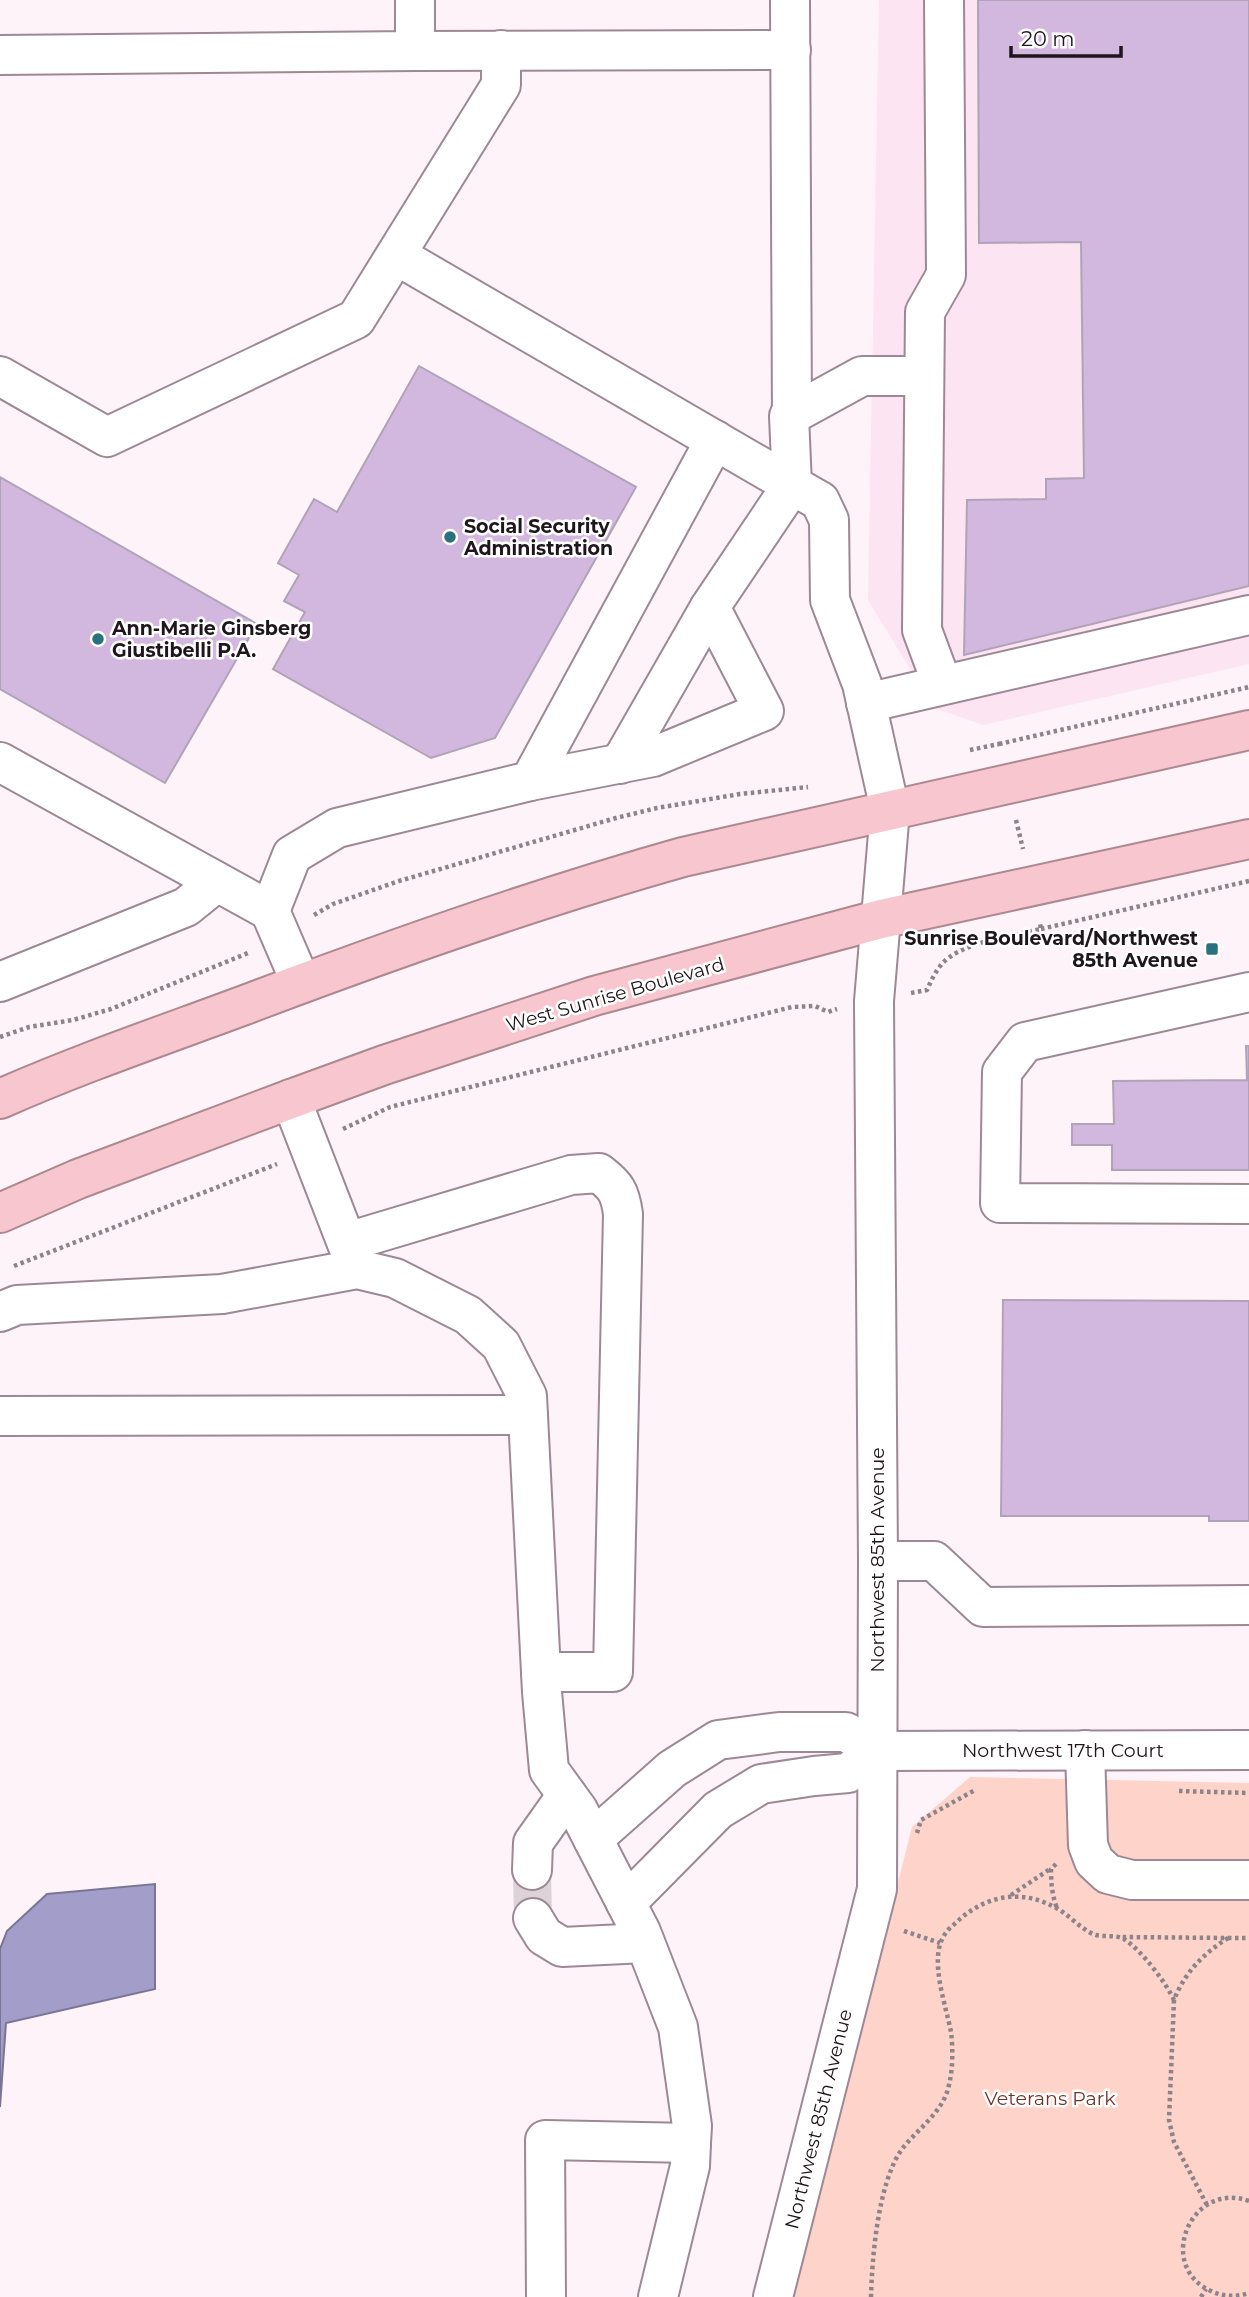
<svg xmlns="http://www.w3.org/2000/svg" width="1249" height="2297" viewBox="0 0 1249 2297" font-family="Montserrat,sans-serif">
	<style>
		.built { fill: #fce4f2 }
		.green { fill: #fed3c9 }
		.water { fill: #a29ec9; stroke: #7a7595; stroke-width: 2 }
		.building { fill: #d2b7df; stroke: #b1a3b7; stroke-width: 2 }
		.lines { fill: none; stroke-linecap: round; stroke-linejoin: round }
		.minor-tunnel { stroke: #dcd2d8; stroke-width: 38; stroke-dasharray: 38 19; stroke-linecap: butt }
		.minor-casing { stroke: #9d8895; stroke-width: 42 }
		.highway-casing { stroke: #ac8890; stroke-width: 42 }
		.path { stroke: #8d848a; stroke-width: 4.5; stroke-dasharray: 3.5 3.5; stroke-linecap: butt }
		.minor { stroke: #fff; stroke-width: 38 }
		.highway { stroke: #f8c6cf; stroke-width: 38 }
		.poi-dot { fill: #2a717e; stroke: #fff; stroke-width: 2.5 }
		.labels { text-anchor: middle; stroke-width: 5; stroke-linejoin: round; paint-order: stroke }
		.poi-label { font-size: 19px; font-weight: bold; fill: #1e161b; stroke: #fff; text-anchor: start }
		.street-label { font-size: 19px; fill: #1e161b; stroke: #fff }
		.park-label { font-size: 19px; fill: #743529; stroke: #fff }
	</style>
	<rect width="100%" height="100%" fill="#fdf3f9"/>
	<path class="built" d="M 879,0 L 1249,0 L 1249,664 L 983,725 L 934,708 L 868,600 Z"/>
	<path class="green" d="M 970,1777 L 1249,1783 L 1249,2297 L 793,2297 L 912,1827 Z"/>
	<path class="water" d="M 155,1884 L 155,1989 L 6,2023 L 0,2107 L 0,1949 L 7,1931 L 47,1894 Z"/>
	<g class="building">
		<path d="M 978,0 L 1249,0 L 1249,586 L 964,655 L 967,500 L 1046,499 L 1046,479 L 1084,478 L 1081,242 L 979,243 Z"/>
		<path d="M 419,366 L 636,487 L 495,738 L 431,758 L 273,669 L 305,612 L 284,601 L 299,575 L 278,563 L 314,499 L 337,512 Z"/>
		<path d="M 0,477 L 257,624 L 165,783 L 0,689 Z"/>
		<path d="M 1246,1046 L 1249,1046 L 1249,1170 L 1112,1170 L 1112,1145 L 1072,1145 L 1072,1124 L 1114,1124 L 1113,1081 L 1247,1080 Z"/>
		<path d="M 1003,1300 L 1249,1301 L 1249,1521 L 1209,1521 L 1209,1516 L 1001,1516 Z"/>
	</g>
	<g class="lines">
		<path class="minor-tunnel" d="M 532,1870 L 533,1918"/>
		<defs>
			<g id="minor">
				<path d="M 790,0 L 792,415"/>
				<path d="M 415,51 L 791,50"/>
				<path d="M 0,55 L 415,51 L 415,0"/>
				<path d="M 396,255 L 792,485 L 710,607 L 764,711 L 653,757 L 530,781"/>
				<path d="M 0,376 L 107,437 L 356,319 L 501,85 L 501,50"/>
				<path d="M 942,684 L 922,630 L 925,312 L 946,275 L 944,0"/>
				<path d="M 866,703 L 1249,615"/>
				<path d="M 0,762 L 270,911 L 301,983"/>
				<path d="M 620,764 L 710,607"/>
				<path d="M 270,911 L 292,855 L 337,828 L 530,781 L 715,440"/>
				<path d="M 0,982 L 186,907 L 217,882"/>
				<path d="M 1249,992 L 1025,1042 L 1002,1072 L 1000,1203 L 1249,1204"/>
				<path d="M 291,1099 L 356,1267"/>
				<path d="M 347,1242 L 571,1175 L 599,1173 C 616,1186 620,1192 623,1214 L 613,1672 L 541,1672"/>
				<path d="M 0,1312 L 17,1305 L 222,1294 L 357,1269 L 395,1278 L 468,1315 L 501,1345 L 527,1396 L 542,1692 L 549,1770 L 578,1810 L 641,1932 L 678,2027 L 692,2126 L 691,2143 L 690,2166 L 658,2297"/>
				<path d="M 0,1416 L 528,1415"/>
				<path d="M 878,1561 L 934,1561 L 983,1607 L 1249,1605"/>
				<path d="M 1085,1750 L 1088,1845 L 1094,1861 L 1108,1874 L 1132,1880 L 1249,1880"/>
				<path d="M 877,1751 L 1249,1750"/>
				<path d="M 593,1839 L 672,1769 L 718,1740 L 779,1732 L 846,1732 L 877,1751"/>
				<path d="M 532,1870 L 533,1843 L 567,1795"/>
				<path d="M 626,1903 L 718,1810 L 761,1784 L 814,1776 L 848,1773 L 877,1751"/>
				<path d="M 533,1918 L 544,1936 L 562,1947 L 645,1943"/>
				<path d="M 546,2297 L 545,2140 L 691,2143"/>
				<path d="M 773,2297 L 877,1889 L 878,1561 L 874,1001 L 890,810 L 862,684 L 830,600 L 829,520 L 820,501 L 792,485 L 789,416 L 862,376 L 924,376"/>
			</g>
			<g id="highway">
				<path d="M 0,1099 C 79,1064 161,1036 242,1006 C 387,951 534,899 683,857 L 1249,730"/>
				<path d="M 0,1213 L 78,1179 L 291,1099 L 384,1065 L 594,996 L 881,919 L 1249,839"/>
			</g>
		</defs>
		<use href="#minor" class="minor-casing"/>
		<use href="#highway" class="highway-casing"/>
		<g class="path">
			<path d="M 999,744 L 1249,687"/>
			<path d="M 970,750 L 999,744 L 1000,747"/>
			<path d="M 1016,820 L 1023,849"/>
			<path d="M 314,915 L 333,904 L 399,881 L 616,818 L 657,808 L 740,794 L 808,787"/>
			<path d="M 1041,929 L 1249,881"/>
			<path d="M 911,993 L 927,990 C 931,981 935,972 941,965 C 960,942 1012,936 1041,929 L 1040,923"/>
			<path d="M 0,1037 L 29,1027 L 73,1020 L 111,1009 L 248,953"/>
			<path d="M 343,1129 L 390,1107 L 792,1007 L 815,1006 L 828,1012 L 837,1009"/>
			<path d="M 14,1266 L 277,1164"/>
			<path d="M 1179,1791 L 1249,1793"/>
			<path d="M 917,1833 L 921,1820 L 975,1790"/>
			<path d="M 1056,1864 L 1051,1869 C 1051,1883 1052,1895 1057,1908"/>
			<path d="M 1011,1895 L 1050,1869"/>
			<path d="M 904,1931 L 940,1943"/>
			<path d="M 1228,1938 L 1249,1938"/>
			<path d="M 1174,2000 L 1169,2120 L 1174,2142 L 1207,2205"/>
			<path d="M 1249,2201 C 1191,2180 1155,2266 1211,2291 C 1223,2297 1237,2297 1249,2293"/>
			<path d="M 871,2297 C 872,2257 878,2186 900,2152 C 915,2130 943,2114 949,2085 C 953,2068 953,2048 951,2032 C 946,2005 928,1958 945,1934 C 949,1928 955,1924 960,1919 C 989,1894 1024,1889 1058,1909 C 1070,1916 1080,1928 1093,1934 C 1102,1938 1115,1934 1124,1939 C 1141,1950 1165,1981 1174,2000 C 1185,1972 1203,1954 1228,1938 L 1122,1937"/>
			<path d="M 1201,2297 L 1206,2289"/>
		</g>
		<use href="#minor" class="minor"/>
		<use href="#highway" class="highway"/>
	</g>
	<g class="poi-dot">
		<circle cx="450" cy="537" r="7"/>
		<circle cx="98" cy="639" r="7"/>
		<rect x="1205" y="942" width="14" height="14" rx="3.5"/>
	</g>
	<g class="labels">
		<g class="poi-label">
			<text x="464" y="533">Social Security<tspan x="464" dy="22">Administration</tspan></text>
			<text x="112" y="635">Ann-Marie Ginsberg<tspan x="112" dy="22">Giustibelli P.A.</tspan></text>
			<text x="1198" y="945" text-anchor="end">Sunrise Boulevard/Northwest<tspan x="1198" dy="22">85th Avenue</tspan></text>
		</g>
		<g class="street-label">
			<text transform="translate(615 994) rotate(-16)" y="7">West Sunrise Boulevard</text>
			<text transform="translate(877 1560) rotate(-90)" y="7">Northwest 85th Avenue</text>
			<text x="1063" y="1757">Northwest 17th Court</text>
			<text transform="translate(818 2119) rotate(-76)" y="7">Northwest 85th Avenue</text>
		</g>
		<g class="park-label">
			<text x="1050" y="2105">Veterans Park</text>
		</g>
	</g>
	<path d="M1011 46v10h110v-10" fill="none" stroke="#1e161b" stroke-width="3.5"/>
	<text x="1021" y="46" font-size="21" fill="#1e161b" stroke="#ffffff" stroke-width="5" paint-order="stroke">20 m</text>
</svg>
